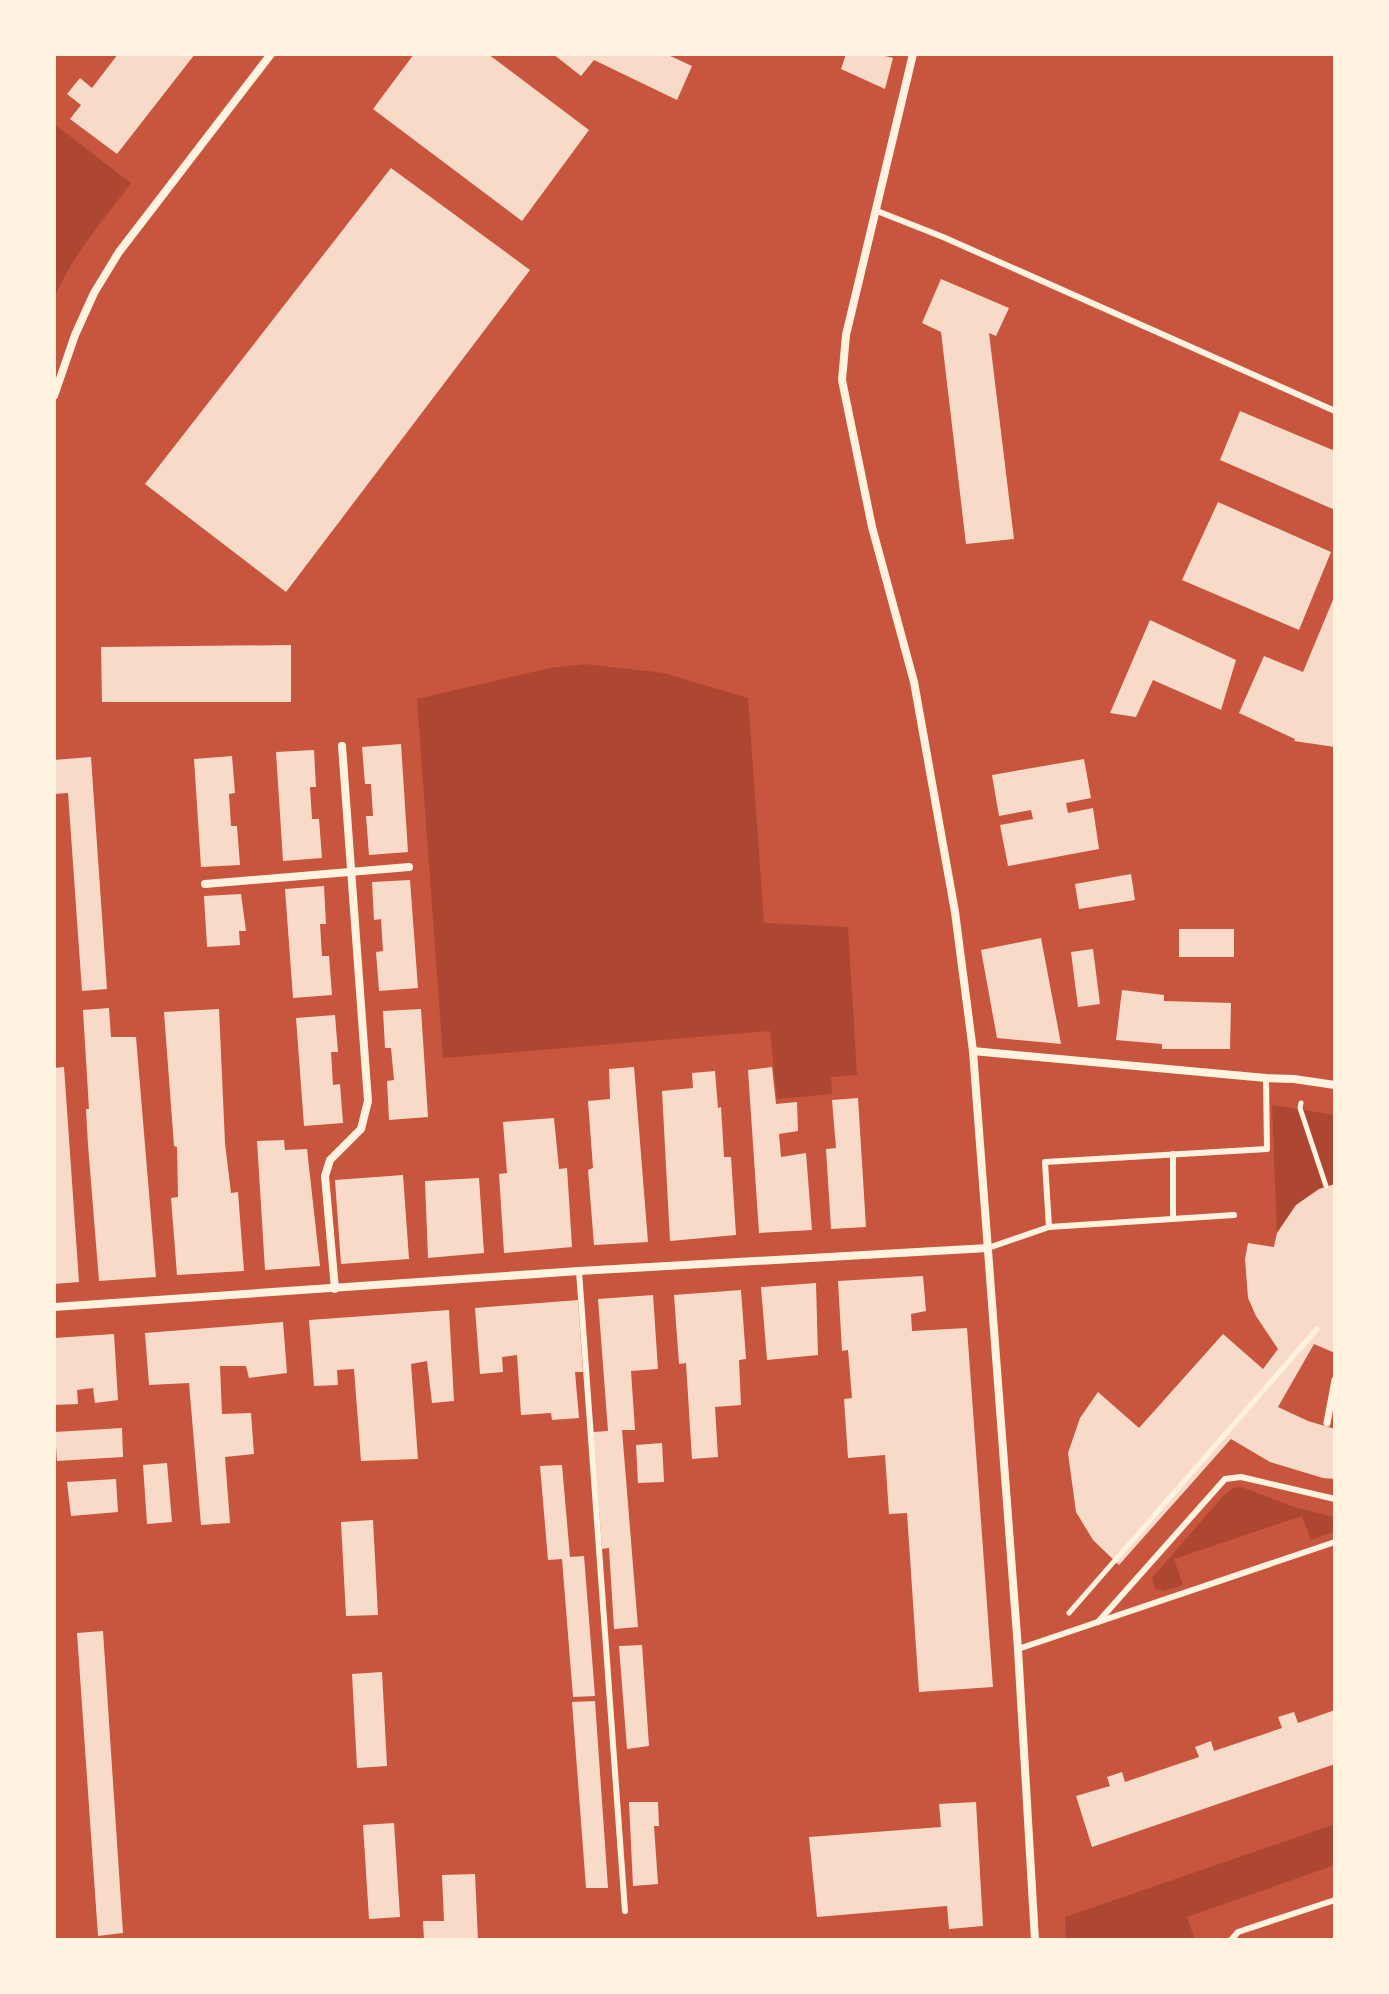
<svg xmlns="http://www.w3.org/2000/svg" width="1389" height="1994" viewBox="0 0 1389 1994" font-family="Jost,sans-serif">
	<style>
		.green { fill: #ae4732 }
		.building { fill: #f7dbc8 }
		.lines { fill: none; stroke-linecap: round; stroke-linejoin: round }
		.path { stroke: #fff3e0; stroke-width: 5 }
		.service { stroke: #fff3e0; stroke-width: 6 }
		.pedestrian { stroke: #fff3e0; stroke-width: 7 }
		.minor { stroke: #fff3e0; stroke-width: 8 }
	</style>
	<rect width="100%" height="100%" fill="#c8553d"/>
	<g class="green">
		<path d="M 54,124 L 131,183 C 104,220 71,256 54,299 Z"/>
		<path d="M 585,664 L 664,673 L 748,698 L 764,923 L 848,927 L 857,1075 L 831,1077 L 832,1094 L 777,1099 L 770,1031 L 443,1058 L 417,699 L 550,668 Z"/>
		<path d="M 1272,1105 L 1335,1115 L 1335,1184 C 1308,1191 1291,1210 1277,1233 Z"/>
		<path d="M 1235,1487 L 1244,1488 L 1297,1508 L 1334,1517 L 1335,1531 L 1311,1540 L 1302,1516 L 1174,1559 L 1183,1585 L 1164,1591 L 1155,1589 L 1152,1578 L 1224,1495 Z"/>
		<path d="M 1335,1824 L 1335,1865 L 1187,1917 L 1195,1940 L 1066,1940 L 1065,1917 Z"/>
	</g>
	<g class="building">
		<path d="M 118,54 L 195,54 L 117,154 L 70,119 L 81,105 L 67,94 L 80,78 L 92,88 Z"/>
		<path d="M 414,54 L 488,54 L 589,130 L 522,221 L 373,109 Z"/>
		<path d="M 553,54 L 666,54 L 692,66 L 677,100 L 594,60 L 581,76 Z"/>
		<path d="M 846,54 L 877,54 L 893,58 L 885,89 L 841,69 Z"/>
		<path d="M 391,168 L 530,270 L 286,592 L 145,484 Z"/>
		<path d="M 941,279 L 1009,308 L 996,336 L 989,333 L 1014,539 L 966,544 L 941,332 L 922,323 Z"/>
		<path d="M 1240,411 L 1335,451 L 1335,510 L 1220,460 Z"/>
		<path d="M 1218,502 L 1331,552 L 1299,630 L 1182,580 Z"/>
		<path d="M 1335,595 L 1335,747 L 1294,741 L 1295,739 L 1239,713 L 1264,656 L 1303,672 Z"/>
		<path d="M 1150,620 L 1236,660 L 1221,710 L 1153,680 L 1136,717 L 1110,713 Z"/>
		<path d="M 291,645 L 291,702 L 102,702 L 101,647 Z"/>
		<path d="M 401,744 L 408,852 L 369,855 L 366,816 L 373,816 L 371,784 L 365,784 L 362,747 Z"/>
		<path d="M 314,750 L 316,787 L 310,787 L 312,819 L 319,819 L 322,858 L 283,861 L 276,752 Z"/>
		<path d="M 232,756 L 235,793 L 229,794 L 231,826 L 237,826 L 240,865 L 201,867 L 194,759 Z"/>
		<path d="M 91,757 L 107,989 L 82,991 L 68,793 L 54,794 L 54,760 Z"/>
		<path d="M 1084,759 L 1091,798 L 1066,803 L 1068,813 L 1093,808 L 1099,849 L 1008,866 L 1000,825 L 1033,819 L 1031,810 L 999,816 L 992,775 Z"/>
		<path d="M 1131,874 L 1135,900 L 1079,909 L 1075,884 Z"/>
		<path d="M 410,880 L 418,988 L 379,991 L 376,952 L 383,951 L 381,919 L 374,920 L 372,882 Z"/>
		<path d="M 324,886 L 326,924 L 320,924 L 322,956 L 329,956 L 332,995 L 293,998 L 285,889 Z"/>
		<path d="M 241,894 L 246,931 L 239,931 L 240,945 L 207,947 L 204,896 Z"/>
		<rect x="1179" y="929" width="55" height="28"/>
		<path d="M 1041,938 L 1061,1044 L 997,1038 L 981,950 Z"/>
		<path d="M 1093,949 L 1100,1004 L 1078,1007 L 1071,952 Z"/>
		<path d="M 1122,990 L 1164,995 L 1164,1001 L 1231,1003 L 1230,1049 L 1162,1049 L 1162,1044 L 1116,1040 Z"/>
		<path d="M 109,1008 L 111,1037 L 136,1037 L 156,1277 L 99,1281 L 88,1145 L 86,1109 L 89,1109 L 83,1010 Z"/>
		<path d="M 219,1009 L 225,1143 L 231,1193 L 238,1192 L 244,1271 L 177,1275 L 171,1198 L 178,1197 L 177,1147 L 174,1146 L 164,1012 Z"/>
		<path d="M 421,1009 L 428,1117 L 389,1120 L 387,1081 L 394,1080 L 391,1048 L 385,1048 L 383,1011 Z"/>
		<path d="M 335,1015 L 338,1052 L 331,1052 L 333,1085 L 340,1084 L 343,1123 L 304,1126 L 296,1018 Z"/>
		<path d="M 64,1067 L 79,1282 L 54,1284 L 54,1068 Z"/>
		<path d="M 634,1067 L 648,1242 L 594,1245 L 588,1170 L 593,1168 L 588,1101 L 610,1099 L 609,1069 Z"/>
		<path d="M 772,1067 L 776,1104 L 797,1102 L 798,1131 L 779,1134 L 781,1157 L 806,1153 L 812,1230 L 759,1233 L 748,1070 Z"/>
		<path d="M 715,1071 L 718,1108 L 721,1107 L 724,1157 L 731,1157 L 736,1235 L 670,1241 L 662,1091 L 693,1088 L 692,1073 Z"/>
		<path d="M 858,1098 L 866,1227 L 831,1229 L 826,1149 L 836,1148 L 832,1100 Z"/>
		<path d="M 554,1118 L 559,1169 L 567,1168 L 572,1247 L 504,1253 L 499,1174 L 507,1173 L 503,1122 Z"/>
		<path d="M 284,1140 L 285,1150 L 307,1149 L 320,1266 L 265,1270 L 257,1141 Z"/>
		<path d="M 403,1175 L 409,1259 L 341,1264 L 335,1180 Z"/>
		<path d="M 479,1178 L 484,1253 L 428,1258 L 425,1181 Z"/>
		<path d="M 1335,1184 L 1335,1353 L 1314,1344 L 1278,1407 L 1308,1421 L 1335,1429 L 1335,1479 L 1323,1478 L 1270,1462 L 1231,1439 L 1119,1565 L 1093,1540 L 1076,1512 L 1068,1453 L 1080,1418 L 1098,1392 L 1139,1428 L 1223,1334 L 1263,1369 L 1278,1349 L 1256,1316 L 1248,1298 L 1245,1259 L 1248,1243 L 1274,1247 L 1277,1233 L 1296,1205 L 1319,1189 Z"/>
		<path d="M 923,1276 L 926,1311 L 911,1314 L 912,1331 L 967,1328 L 993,1687 L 919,1692 L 907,1513 L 889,1514 L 885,1455 L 848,1458 L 844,1399 L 852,1398 L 848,1350 L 842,1351 L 838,1281 Z"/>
		<path d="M 816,1283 L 818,1355 L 767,1360 L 761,1287 Z"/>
		<path d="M 741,1290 L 746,1359 L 739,1360 L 741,1405 L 715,1407 L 718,1457 L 692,1459 L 686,1363 L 679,1364 L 674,1295 Z"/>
		<path d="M 653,1295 L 658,1369 L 631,1371 L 635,1430 L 622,1430 L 638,1627 L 614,1629 L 609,1548 L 602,1549 L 593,1432 L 608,1431 L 598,1299 Z"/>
		<path d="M 578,1300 L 583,1372 L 575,1372 L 579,1418 L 552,1420 L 551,1413 L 521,1415 L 517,1355 L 502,1357 L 503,1372 L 480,1374 L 475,1308 Z"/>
		<path d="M 449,1310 L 454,1401 L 432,1403 L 427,1361 L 411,1364 L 418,1459 L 361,1461 L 354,1369 L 337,1370 L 338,1385 L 314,1386 L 309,1320 Z"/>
		<path d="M 283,1322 L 287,1373 L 249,1378 L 246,1366 L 220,1366 L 222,1414 L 251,1413 L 254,1454 L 225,1457 L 230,1523 L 201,1525 L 189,1383 L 149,1385 L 145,1333 Z"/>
		<path d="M 114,1334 L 118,1400 L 95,1403 L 93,1388 L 77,1390 L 78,1404 L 54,1405 L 54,1338 Z"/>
		<path d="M 122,1428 L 123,1457 L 57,1461 L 55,1432 Z"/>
		<path d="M 662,1443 L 664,1482 L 638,1483 L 636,1445 Z"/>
		<path d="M 167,1463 L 172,1522 L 147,1524 L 143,1465 Z"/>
		<path d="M 562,1465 L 570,1557 L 584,1556 L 595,1696 L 573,1697 L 562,1559 L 548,1560 L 540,1466 Z"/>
		<path d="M 116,1479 L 118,1512 L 71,1516 L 67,1482 Z"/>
		<path d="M 373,1520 L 378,1615 L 346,1616 L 341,1522 Z"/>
		<path d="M 103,1631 L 123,1933 L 98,1936 L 77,1633 Z"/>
		<path d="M 642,1645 L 649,1746 L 627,1749 L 619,1646 Z"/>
		<path d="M 382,1672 L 387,1766 L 357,1768 L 352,1674 Z"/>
		<path d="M 595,1701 L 608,1888 L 586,1888 L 572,1702 Z"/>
		<path d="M 1335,1710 L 1335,1764 L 1092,1847 L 1076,1796 L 1110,1786 L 1107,1777 L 1122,1772 L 1125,1782 L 1199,1757 L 1195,1747 L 1211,1741 L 1214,1751 L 1282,1728 L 1278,1717 L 1294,1712 L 1298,1723 Z"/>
		<path d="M 629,1802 L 658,1802 L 659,1826 L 654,1826 L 658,1884 L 633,1886 Z"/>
		<path d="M 976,1802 L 983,1926 L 949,1929 L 947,1906 L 817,1917 L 809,1837 L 941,1827 L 939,1804 Z"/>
		<path d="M 394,1823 L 400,1917 L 369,1919 L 363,1825 Z"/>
		<path d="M 475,1874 L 478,1940 L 424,1940 L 423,1921 L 444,1921 L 442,1875 Z"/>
	</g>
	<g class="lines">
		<g class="path">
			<path d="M 1301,1103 L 1300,1108 L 1326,1186"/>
			<path d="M 1069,1613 L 1317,1329"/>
		</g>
		<g class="service">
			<path d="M 877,211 L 943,237 L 1335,411"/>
			<path d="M 1173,1218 L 1173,1154"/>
			<path d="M 1049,1227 L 1045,1162 L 1267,1149 L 1266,1078"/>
			<path d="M 988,1248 L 1049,1227 L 1234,1215"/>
			<path d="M 579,1271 L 625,1911"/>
			<path d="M 1098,1622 L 1225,1479 L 1241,1477 L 1335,1499"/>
			<path d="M 1018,1649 L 1335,1542"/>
			<path d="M 1231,1940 L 1238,1932 L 1335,1900"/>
		</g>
		<path class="pedestrian" d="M 1327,1423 L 1335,1380"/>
		<g class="minor">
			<path d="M 913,54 L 846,335 L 842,380 L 872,527 L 914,682 L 955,912 L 973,1051 L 1018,1649 L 1035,1940"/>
			<path d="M 54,396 L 75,335 L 94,293 L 119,252 L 271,54"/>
			<path d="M 205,884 L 409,867"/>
			<path d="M 973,1051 L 1266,1078 L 1294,1079 L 1335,1085"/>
			<path d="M 335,1289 L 325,1176 L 330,1160 L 361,1129 L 368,1101 L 342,746"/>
			<path d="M 54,1307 L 579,1271 L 988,1248"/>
		</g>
	</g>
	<rect width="1389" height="1994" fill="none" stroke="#fff3e0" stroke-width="112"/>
</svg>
